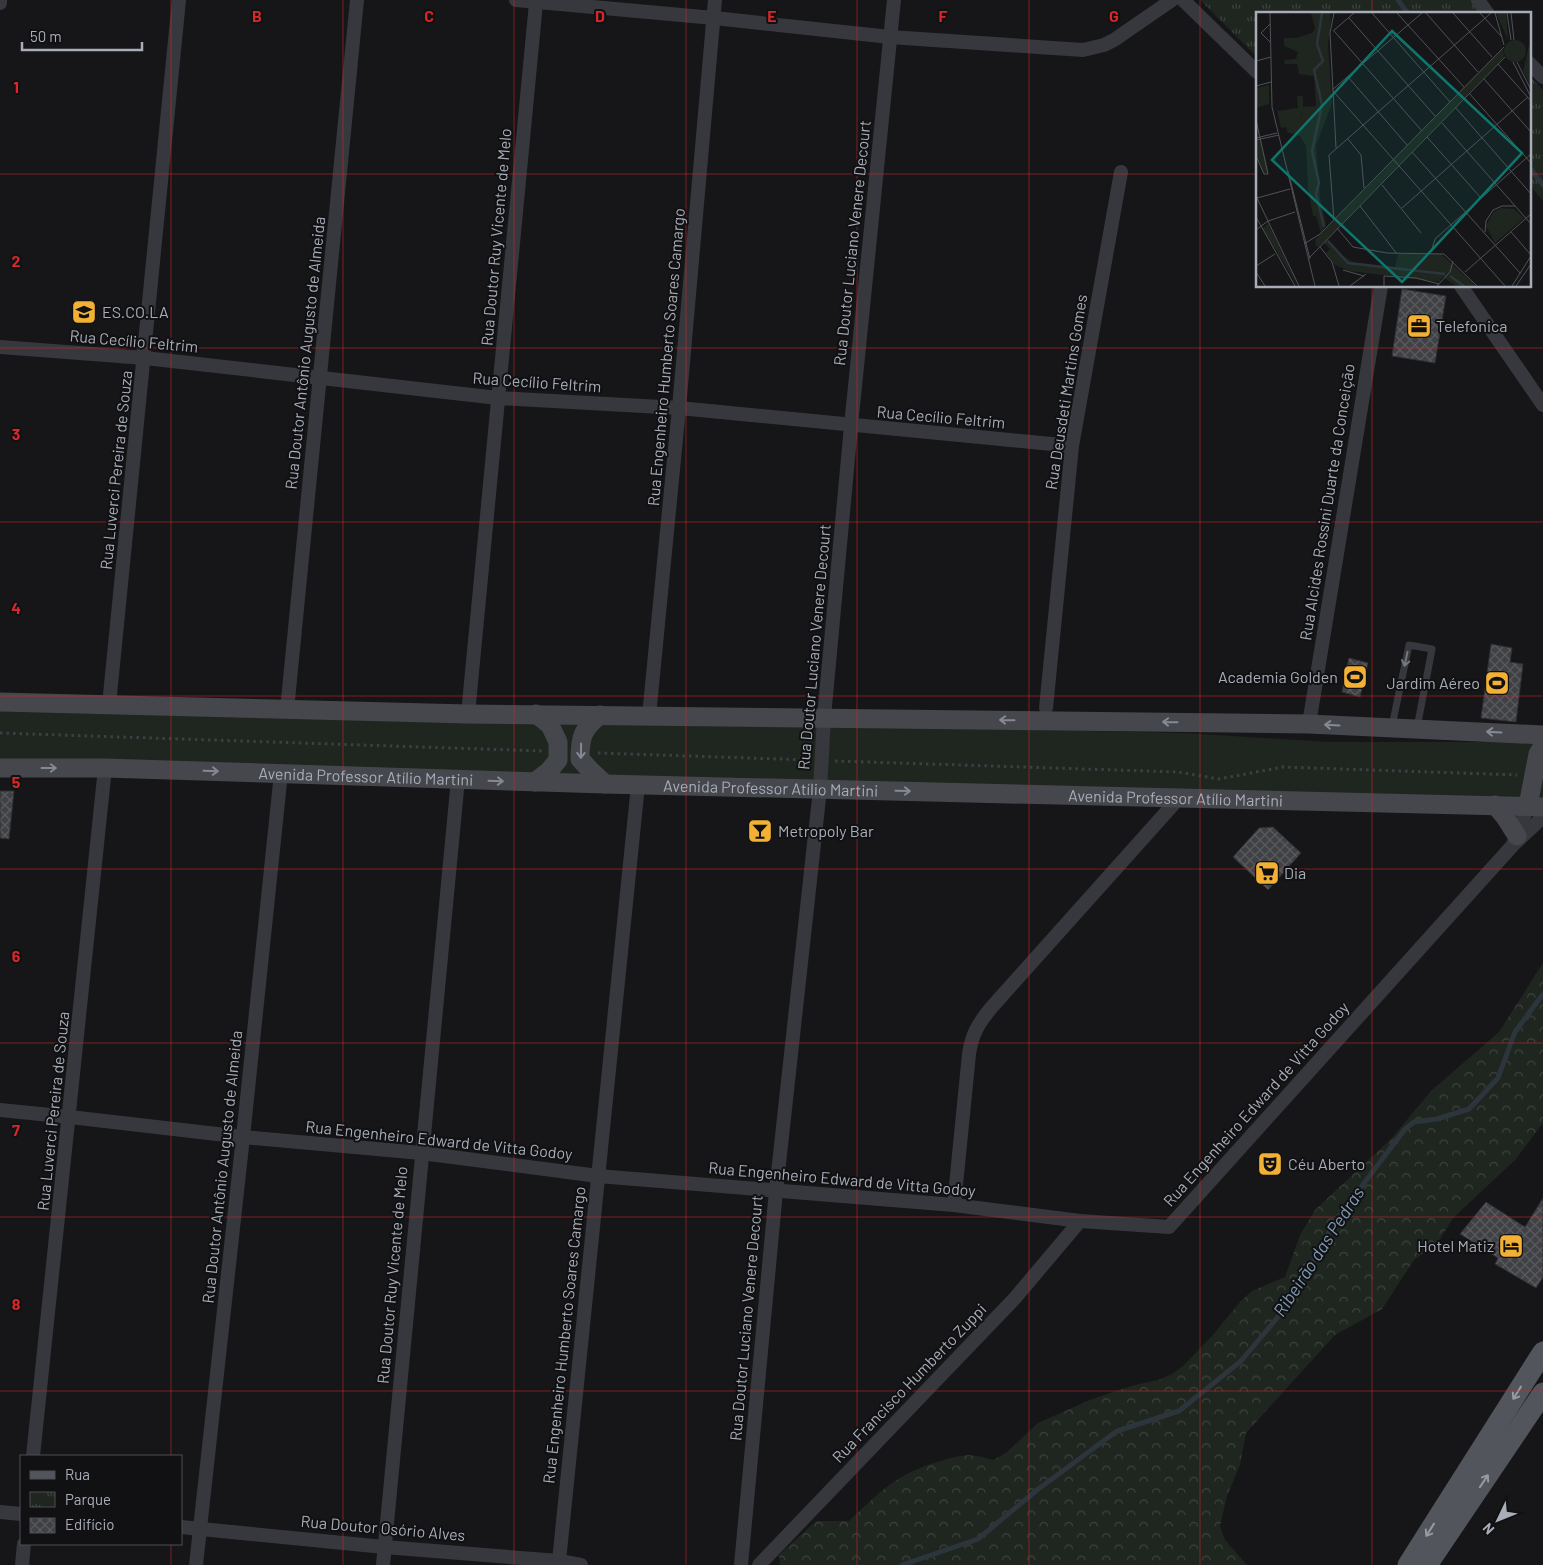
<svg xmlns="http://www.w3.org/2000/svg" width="1543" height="1565" viewBox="0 0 1543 1565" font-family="Barlow,sans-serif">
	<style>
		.green { fill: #1e261f }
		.forest { fill: url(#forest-crowns) }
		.park { fill: url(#park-tufts) }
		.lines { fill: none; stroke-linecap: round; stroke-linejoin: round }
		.stream { stroke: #2c353c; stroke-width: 5 }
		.building { fill: url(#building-cross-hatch); stroke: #303034 }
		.path { stroke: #3d3f44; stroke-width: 3; stroke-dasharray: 2.5 4; stroke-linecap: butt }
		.service { stroke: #37383d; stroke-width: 7 }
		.minor { stroke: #37383d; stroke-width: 14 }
		.secondary { stroke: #45474d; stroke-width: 19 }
		.primary { stroke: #53555c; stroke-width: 21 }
		.oneway { stroke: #757881 }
		.oneway2 { stroke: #858993 }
		.oneway3 { stroke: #979ba6 }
		.grid { fill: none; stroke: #d62828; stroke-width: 1; stroke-opacity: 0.55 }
		.labels { text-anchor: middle; stroke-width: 4; stroke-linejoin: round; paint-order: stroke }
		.street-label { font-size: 16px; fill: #a8adb8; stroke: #111113 }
		.poi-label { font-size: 16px; fill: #a8adb8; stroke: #111113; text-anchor: start }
		.water-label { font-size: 18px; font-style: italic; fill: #7f9bb3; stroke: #111113 }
		.inset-river { fill: none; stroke: #2c353c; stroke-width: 2.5 }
		.inset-road { fill: none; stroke: #505258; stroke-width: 1 }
		.view { fill: #0f766e; fill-opacity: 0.15; stroke: #0f766e; stroke-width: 2.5 }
		.inset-edge { fill: none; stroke: #a8adb8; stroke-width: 2.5 }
		.grid-label { font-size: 16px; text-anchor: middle; font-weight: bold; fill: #d62828; stroke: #111113; stroke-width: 4; stroke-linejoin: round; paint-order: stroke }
	</style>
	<defs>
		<pattern id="forest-crowns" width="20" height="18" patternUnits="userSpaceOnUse" patternTransform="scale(1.25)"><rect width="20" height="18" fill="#1e261f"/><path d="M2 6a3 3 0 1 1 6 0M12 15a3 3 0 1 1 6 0" fill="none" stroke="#3c433d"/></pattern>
		<pattern id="park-tufts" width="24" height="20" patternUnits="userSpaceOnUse" patternTransform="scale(1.25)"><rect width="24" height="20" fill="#1e261f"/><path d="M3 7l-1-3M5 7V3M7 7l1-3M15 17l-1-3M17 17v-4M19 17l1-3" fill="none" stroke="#3c433d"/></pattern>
		<pattern id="building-cross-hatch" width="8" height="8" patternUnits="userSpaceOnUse" patternTransform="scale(1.25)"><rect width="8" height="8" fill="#404145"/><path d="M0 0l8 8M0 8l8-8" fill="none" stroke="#595a5e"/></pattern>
	</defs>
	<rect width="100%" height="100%" fill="#161618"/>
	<path class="green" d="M 0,709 L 1185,733 L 1329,742 L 1543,742 L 1543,803 L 0,766 Z"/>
	<path class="forest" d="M 1543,963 L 1543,1123 L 1515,1160 L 1453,1218 L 1439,1241 L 1414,1260 L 1382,1309 L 1335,1335 L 1246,1433 L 1240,1465 L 1227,1496 L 1220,1526 L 1225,1540 L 1247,1565 L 780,1565 L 779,1555 L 816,1521 L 849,1521 C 881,1491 897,1473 941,1461 C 963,1454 971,1453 993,1460 L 1006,1453 L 1038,1423 L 1090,1400 L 1131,1386 L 1158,1380 L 1172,1374 L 1183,1366 L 1212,1336 L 1241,1301 L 1252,1291 L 1285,1277 L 1300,1235 L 1315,1210 L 1391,1139 L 1431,1091 L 1499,1032 Z"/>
	<g class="park">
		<path d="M 1200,0 L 1472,0 L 1481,14 L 1257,14 L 1257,57 Z"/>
		<path d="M 1529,75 L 1543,90 L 1543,201 L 1529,184 Z"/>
	</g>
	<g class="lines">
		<g class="stream">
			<path d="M 1398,0 L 1408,14"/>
			<path d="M 1529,167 L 1543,185"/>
			<path d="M 902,1565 L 978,1539 L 1037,1490 L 1117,1431 L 1179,1411 L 1241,1361 L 1293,1299 L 1334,1223 L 1405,1129 L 1414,1122 L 1437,1119 L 1469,1109 L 1498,1078 L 1515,1032 L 1543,994"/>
		</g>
	</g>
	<g class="building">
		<path d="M 1402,289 L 1446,296 L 1435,363 L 1392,356 Z"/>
		<path d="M 1491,644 L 1512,648 L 1510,662 L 1523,664 L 1516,722 L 1481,718 Z"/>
		<path d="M 1349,658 L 1368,663 L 1360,697 L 1342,692 Z"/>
		<path d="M 0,791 L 14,791 L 9,839 L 0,838 Z"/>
		<path d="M 1273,827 L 1301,853 L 1268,890 L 1233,857 L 1259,828 Z"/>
		<path d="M 1543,1198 L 1543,1277 L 1536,1288 L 1495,1264 L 1498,1258 L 1460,1234 L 1486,1202 L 1525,1227 Z"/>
	</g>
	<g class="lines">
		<g class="path">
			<path d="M 0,733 L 542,751"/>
			<path d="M 598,753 L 809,760"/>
			<path d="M 835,761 L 1178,772 L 1219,779 L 1283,767 L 1517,775"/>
		</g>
		<path class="service" d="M 1392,726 L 1409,645 L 1432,649 L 1417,728"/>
		<g class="minor">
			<path d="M 516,0 L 714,18 L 890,37 L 1083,50 L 1104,45 L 1114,40 L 1172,0"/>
			<path d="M 1183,0 L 1257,72"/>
			<path d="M 1478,0 L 1488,14"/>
			<path d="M 0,3 L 0,0"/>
			<path d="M 1529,63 L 1543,77"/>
			<path d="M 1461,286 L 1543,405"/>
			<path d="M 0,347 L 145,358 L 498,398 L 679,408 L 1072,446"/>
			<path d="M 109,705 L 179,0"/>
			<path d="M 1046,708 L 1072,446 L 1121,172"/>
			<path d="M 287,710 L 357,0"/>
			<path d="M 468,714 L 536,3"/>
			<path d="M 649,716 L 679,408 L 715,0"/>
			<path d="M 1309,724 L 1381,286"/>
			<path d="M 1514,842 L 1528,806"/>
			<path d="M 0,1110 L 70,1117 L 243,1137 L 421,1153 L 598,1176 L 954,1205 L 1080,1221 L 1169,1227 L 1513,845 L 1543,817"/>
			<path d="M 954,1205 L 969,1054 C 972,1034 978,1024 991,1008 L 1179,798"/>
			<path d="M 33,1456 L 105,768"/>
			<path d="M 0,1512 L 21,1514"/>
			<path d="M 181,1527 L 384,1547 L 559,1561 L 581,1565"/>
			<path d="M 559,1561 L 638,785"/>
			<path d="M 22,1565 L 24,1544"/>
			<path d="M 196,1565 L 243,1137 L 281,773"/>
			<path d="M 383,1565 L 458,779"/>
			<path d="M 741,1565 L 776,1191 L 820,789 L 824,717 L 851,426 L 894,0"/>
			<path d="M 759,1565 L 1015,1298 L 1080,1221"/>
		</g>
		<g class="secondary">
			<path d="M 0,702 L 468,714 L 1309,724 L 1543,735"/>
			<path d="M 600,715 C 583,729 580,736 580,759 L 591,771 L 605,784"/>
			<path id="s1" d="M 0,768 L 105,768 L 605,784 L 1543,807"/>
			<path d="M 535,782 L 549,771 L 558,760 L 558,742 L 550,725 L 536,714"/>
			<path d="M 1495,805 L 1505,817 L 1517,836"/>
			<path d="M 1528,806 L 1538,754 L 1543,746"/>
		</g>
		<g class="primary">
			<path d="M 1408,1565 L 1543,1352"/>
			<path d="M 1427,1565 L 1543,1393"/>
		</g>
	</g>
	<defs><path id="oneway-shaft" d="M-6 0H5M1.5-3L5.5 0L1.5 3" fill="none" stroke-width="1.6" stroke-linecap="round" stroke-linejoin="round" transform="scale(1.25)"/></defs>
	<use class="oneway" href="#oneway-shaft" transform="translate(1406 659) rotate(102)"/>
	<g class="oneway2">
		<use href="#oneway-shaft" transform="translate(1007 720) rotate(-179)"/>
		<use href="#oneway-shaft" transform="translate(1170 722) rotate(-179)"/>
		<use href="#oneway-shaft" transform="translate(1332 725) rotate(-177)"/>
		<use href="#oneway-shaft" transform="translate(1494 732) rotate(-177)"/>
		<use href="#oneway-shaft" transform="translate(581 751) rotate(91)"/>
		<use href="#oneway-shaft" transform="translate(49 768)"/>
		<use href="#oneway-shaft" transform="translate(211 771) rotate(2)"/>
		<use href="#oneway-shaft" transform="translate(496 781) rotate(2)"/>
		<use href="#oneway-shaft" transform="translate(903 791) rotate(1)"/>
	</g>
	<g class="oneway3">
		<use href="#oneway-shaft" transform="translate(1517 1393) rotate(122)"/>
		<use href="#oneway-shaft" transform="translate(1484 1481) rotate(-56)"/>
		<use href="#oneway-shaft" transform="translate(1430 1530) rotate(122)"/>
	</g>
	<path class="grid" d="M 171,0 L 171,1456M 343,0 L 343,1565M 514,0 L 514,1565M 686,0 L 686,1565M 857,0 L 857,1565M 1029,0 L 1029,1565M 1200,0 L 1200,1565M 1372,0 L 1372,14M 0,174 L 1257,174M 1529,174 L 1543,174M 1372,286 L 1372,1565M 0,348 L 1543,348M 0,522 L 1543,522M 0,696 L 1543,696M 0,869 L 1543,869M 0,1043 L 1543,1043M 0,1217 L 1543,1217M 0,1391 L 1543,1391M 171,1544 L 171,1565"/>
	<defs>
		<symbol id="school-square" viewBox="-11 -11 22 22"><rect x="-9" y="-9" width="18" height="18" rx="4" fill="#f2b134" stroke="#111113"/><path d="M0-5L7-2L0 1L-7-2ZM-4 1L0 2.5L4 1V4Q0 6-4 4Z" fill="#111"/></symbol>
		<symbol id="office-square" viewBox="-11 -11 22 22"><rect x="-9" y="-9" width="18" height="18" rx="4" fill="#f2b134" stroke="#111113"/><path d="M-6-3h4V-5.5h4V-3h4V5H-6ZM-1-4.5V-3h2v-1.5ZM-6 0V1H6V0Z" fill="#111"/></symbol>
		<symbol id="stadium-square" viewBox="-11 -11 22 22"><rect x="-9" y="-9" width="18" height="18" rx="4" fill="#f2b134" stroke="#111113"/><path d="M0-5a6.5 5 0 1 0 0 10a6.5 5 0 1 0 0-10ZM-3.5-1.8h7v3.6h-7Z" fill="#111"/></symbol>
		<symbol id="bar-square" viewBox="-11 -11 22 22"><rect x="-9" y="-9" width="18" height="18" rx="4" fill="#f2b134" stroke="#111113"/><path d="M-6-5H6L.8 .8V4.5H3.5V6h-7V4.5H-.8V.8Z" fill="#111"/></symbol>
		<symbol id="supermarket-square" viewBox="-11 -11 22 22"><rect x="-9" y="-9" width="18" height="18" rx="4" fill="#f2b134" stroke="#111113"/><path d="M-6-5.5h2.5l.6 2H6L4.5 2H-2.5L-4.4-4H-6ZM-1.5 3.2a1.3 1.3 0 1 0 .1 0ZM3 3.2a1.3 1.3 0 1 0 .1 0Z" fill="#111"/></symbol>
		<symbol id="theatre-square" viewBox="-11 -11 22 22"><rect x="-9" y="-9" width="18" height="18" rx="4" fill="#f2b134" stroke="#111113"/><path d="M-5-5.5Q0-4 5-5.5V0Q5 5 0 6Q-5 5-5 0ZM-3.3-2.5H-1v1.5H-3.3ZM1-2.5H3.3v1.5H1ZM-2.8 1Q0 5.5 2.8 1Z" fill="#111"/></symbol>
		<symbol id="hotel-square" viewBox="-11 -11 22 22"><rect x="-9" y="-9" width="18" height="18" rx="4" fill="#f2b134" stroke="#111113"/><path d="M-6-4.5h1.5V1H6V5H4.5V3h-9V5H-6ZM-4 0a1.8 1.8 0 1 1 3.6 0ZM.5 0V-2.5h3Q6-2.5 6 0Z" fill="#111"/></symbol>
	</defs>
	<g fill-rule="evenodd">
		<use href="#school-square" x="70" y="298" width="28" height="28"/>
		<use href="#office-square" x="1405" y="312" width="28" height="28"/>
		<use href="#stadium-square" x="1341" y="663" width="28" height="28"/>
		<use href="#stadium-square" x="1483" y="669" width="28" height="28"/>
		<use href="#bar-square" x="746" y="817" width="28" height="28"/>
		<use href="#supermarket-square" x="1253" y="859" width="28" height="28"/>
		<use href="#theatre-square" x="1256" y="1150" width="28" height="28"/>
		<use href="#hotel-square" x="1497" y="1232" width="28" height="28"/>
	</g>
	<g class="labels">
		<g class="street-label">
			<text transform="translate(496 237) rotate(-85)" y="6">Rua Doutor Ruy Vicente de Melo</text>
			<text transform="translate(852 243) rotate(-84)" y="6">Rua Doutor Luciano Venere Decourt</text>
			<text transform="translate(134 341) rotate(5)" y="6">Rua Cecílio Feltrim</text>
			<text transform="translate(305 353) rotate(-84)" y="6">Rua Doutor Antônio Augusto de Almeida</text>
			<text transform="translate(666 357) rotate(-85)" y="6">Rua Engenheiro Humberto Soares Camargo</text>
			<text transform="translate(537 382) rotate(4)" y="6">Rua Cecílio Feltrim</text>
			<text transform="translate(1066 392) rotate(-81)" y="6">Rua Deusdeti Martins Gomes</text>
			<text transform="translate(941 417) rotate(5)" y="6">Rua Cecílio Feltrim</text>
			<text transform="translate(116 470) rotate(-84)" y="6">Rua Luverci Pereira de Souza</text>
			<text transform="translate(1327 502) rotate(-81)" y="6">Rua Alcides Rossini Duarte da Conceição</text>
			<text transform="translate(814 647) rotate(-85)" y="6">Rua Doutor Luciano Venere Decourt</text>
			<text dy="6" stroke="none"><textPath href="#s1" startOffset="366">Avenida Professor Atílio Martini</textPath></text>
			<text dy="6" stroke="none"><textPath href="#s1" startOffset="771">Avenida Professor Atílio Martini</textPath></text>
			<text dy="6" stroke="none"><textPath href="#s1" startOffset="1176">Avenida Professor Atílio Martini</textPath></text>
			<text transform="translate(1256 1104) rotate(-48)" y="6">Rua Engenheiro Edward de Vitta Godoy</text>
			<text transform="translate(53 1111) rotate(-84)" y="6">Rua Luverci Pereira de Souza</text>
			<text transform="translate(439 1140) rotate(6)" y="6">Rua Engenheiro Edward de Vitta Godoy</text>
			<text transform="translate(222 1167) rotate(-84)" y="6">Rua Doutor Antônio Augusto de Almeida</text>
			<text transform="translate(842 1179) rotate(5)" y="6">Rua Engenheiro Edward de Vitta Godoy</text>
			<text transform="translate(392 1275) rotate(-85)" y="6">Rua Doutor Ruy Vicente de Melo</text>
			<text transform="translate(746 1318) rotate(-85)" y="6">Rua Doutor Luciano Venere Decourt</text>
			<text transform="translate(564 1335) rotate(-84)" y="6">Rua Engenheiro Humberto Soares Camargo</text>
			<text transform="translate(909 1383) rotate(-46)" y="6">Rua Francisco Humberto Zuppi</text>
			<text transform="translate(383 1528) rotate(5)" y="6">Rua Doutor Osório Alves</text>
		</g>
		<g class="poi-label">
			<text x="102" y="318">ES.CO.LA</text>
			<text x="1436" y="332">Telefonica</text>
			<text x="1338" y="683" text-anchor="end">Academia Golden</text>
			<text x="1480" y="689" text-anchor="end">Jardim Aéreo</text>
			<text x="778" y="837">Metropoly Bar</text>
			<text x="1284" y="879">Dia</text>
			<text x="1288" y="1170">Céu Aberto</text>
			<text x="1494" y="1252" text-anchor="end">Hotel Matiz</text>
		</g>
		<g class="water-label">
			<text transform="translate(1319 1252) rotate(-57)" y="6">Ribeirão das Pedras</text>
		</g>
	</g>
	<g transform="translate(1256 12)">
		<rect width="275" height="275" fill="#161618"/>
		<path d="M 247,36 L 248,45 L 63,235 L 60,234 L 59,228 ZM 13,73 L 13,92 L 0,96 L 0,76 ZM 41,84 L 47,84 L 47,95 L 60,94 L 45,102 L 45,106 L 31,118 L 30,115 L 25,116 L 21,99 L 42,96 Z" fill="#1e261f"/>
		<path d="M 55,1 L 74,1 L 75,9 L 72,32 L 76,91 L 60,134 L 64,186 L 70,212 L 65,221 L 60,204 L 57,204 L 52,177 L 50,134 L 44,124 L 30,120 L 37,109 L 45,106 L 47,98 L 60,94 L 58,64 L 43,62 L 41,52 L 28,52 L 29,48 L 40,47 L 42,40 L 28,34 L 28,26 L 40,26 L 56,21 L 59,17 Z" fill="#1e261f"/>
		<path d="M 240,1 L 250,1 L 252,28 ZM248 39a11 11 0 1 1 22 0a11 11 0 1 1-22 0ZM 273,33 L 275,33 L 275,75 L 267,59 ZM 5,127 L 12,157 L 12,161 L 8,161 L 0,143 L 0,129 ZM 245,196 L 258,197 L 268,206 L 239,231 L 230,214 L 237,200 ZM 12,211 L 42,274 L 7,217 ZM 72,227 L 81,240 L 100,252 L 139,255 L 142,242 L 185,242 L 220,274 L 200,274 L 187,265 L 183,270 L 94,259 L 79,253 L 70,241 L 74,237 L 67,230 Z" fill="#1e261f"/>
		<path class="inset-river" d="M 66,1 L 61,32 L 67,49 L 58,58 L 66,93 L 56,139 L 63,171 L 60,182 L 68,215M 72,229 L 92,251 L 189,262M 194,264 L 208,274"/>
		<path class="inset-road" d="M 14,1 L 16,95 L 59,274M 78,1 L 74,21 L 80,136M 116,1 L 194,90M 141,1 L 208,75M 170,1 L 222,60M 197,1 L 236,45M 224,1 L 245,24M 239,1 L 248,33M 251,1 L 255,28M 255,1 L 258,28M 93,6 L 179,104M 14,12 L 5,21 L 14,30M 77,19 L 98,1M 78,19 L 166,119M 0,49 L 15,45M 257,50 L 275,85M 261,50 L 275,78M 242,52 L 275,89M 93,66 L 151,133M 228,67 L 275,120M 0,74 L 15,70M 76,78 L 166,1M 77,79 L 249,274M 213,81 L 275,151M 199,95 L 275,182M 0,108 L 12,162 L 8,162 L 0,144M 186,111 L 275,212M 171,125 L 225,186M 0,126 L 21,121M 92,127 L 105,143 L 108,176M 0,128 L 23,123M 156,140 L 264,261M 32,159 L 54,247M 126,173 L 165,221M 0,184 L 43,274M 1,186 L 34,177M 104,194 L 141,242M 146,196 L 272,85M 0,205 L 39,274M 78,208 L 73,143 L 235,1M 81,216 L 97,235 L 131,241 L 188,242 L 221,274M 0,218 L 12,209 L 39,200M 229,220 L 230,209 L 237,198 L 246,194 L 259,194M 255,220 L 275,243M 48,232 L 64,222 L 248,35M 64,235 L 76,250 L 83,274M 175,240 L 179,227 L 275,142M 54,245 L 249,45M 0,254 L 19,242M 87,258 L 108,264M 0,260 L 9,274M 209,260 L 275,202M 94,274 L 110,262M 128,274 L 128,264 L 160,266 L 183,272M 181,274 L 194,260 L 197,249M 256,274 L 275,244M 260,274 L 275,252"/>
		<path class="view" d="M 136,19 L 266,141 L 146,270 L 16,148 Z"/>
		<rect width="275" height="275" class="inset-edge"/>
	</g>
	<g class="grid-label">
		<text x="257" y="22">B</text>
		<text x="429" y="22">C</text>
		<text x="600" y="22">D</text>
		<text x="772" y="22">E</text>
		<text x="943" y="22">F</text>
		<text x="1114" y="22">G</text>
		<text x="16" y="93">1</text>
		<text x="16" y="267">2</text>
		<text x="16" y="440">3</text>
		<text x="16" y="614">4</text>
		<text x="16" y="788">5</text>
		<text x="16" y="962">6</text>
		<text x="16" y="1136">7</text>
		<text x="16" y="1310">8</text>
	</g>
	<rect x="20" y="1455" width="162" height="90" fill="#111113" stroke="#4d4f55"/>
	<rect x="30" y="1471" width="25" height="8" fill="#53555c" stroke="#4d4f55"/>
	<text x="65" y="1480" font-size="15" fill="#a8adb8">Rua</text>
	<rect x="30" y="1492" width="25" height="15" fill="url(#park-tufts)" stroke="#4d4f55"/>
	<text x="65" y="1505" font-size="15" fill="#a8adb8">Parque</text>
	<rect x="30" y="1518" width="25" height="15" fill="url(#building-cross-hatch)" stroke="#4d4f55"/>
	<text x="65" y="1530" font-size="15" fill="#a8adb8">Edifício</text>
	<g transform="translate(1498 1520) rotate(227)" stroke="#111113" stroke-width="4" paint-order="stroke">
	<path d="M0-4L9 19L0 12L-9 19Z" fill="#a8adb8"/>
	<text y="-8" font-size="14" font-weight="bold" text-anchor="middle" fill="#a8adb8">N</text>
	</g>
	<path d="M22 42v8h120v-8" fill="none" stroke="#a8adb8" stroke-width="2.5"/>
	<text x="30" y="42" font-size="15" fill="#a8adb8" stroke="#111113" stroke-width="4" paint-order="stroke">50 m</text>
</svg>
